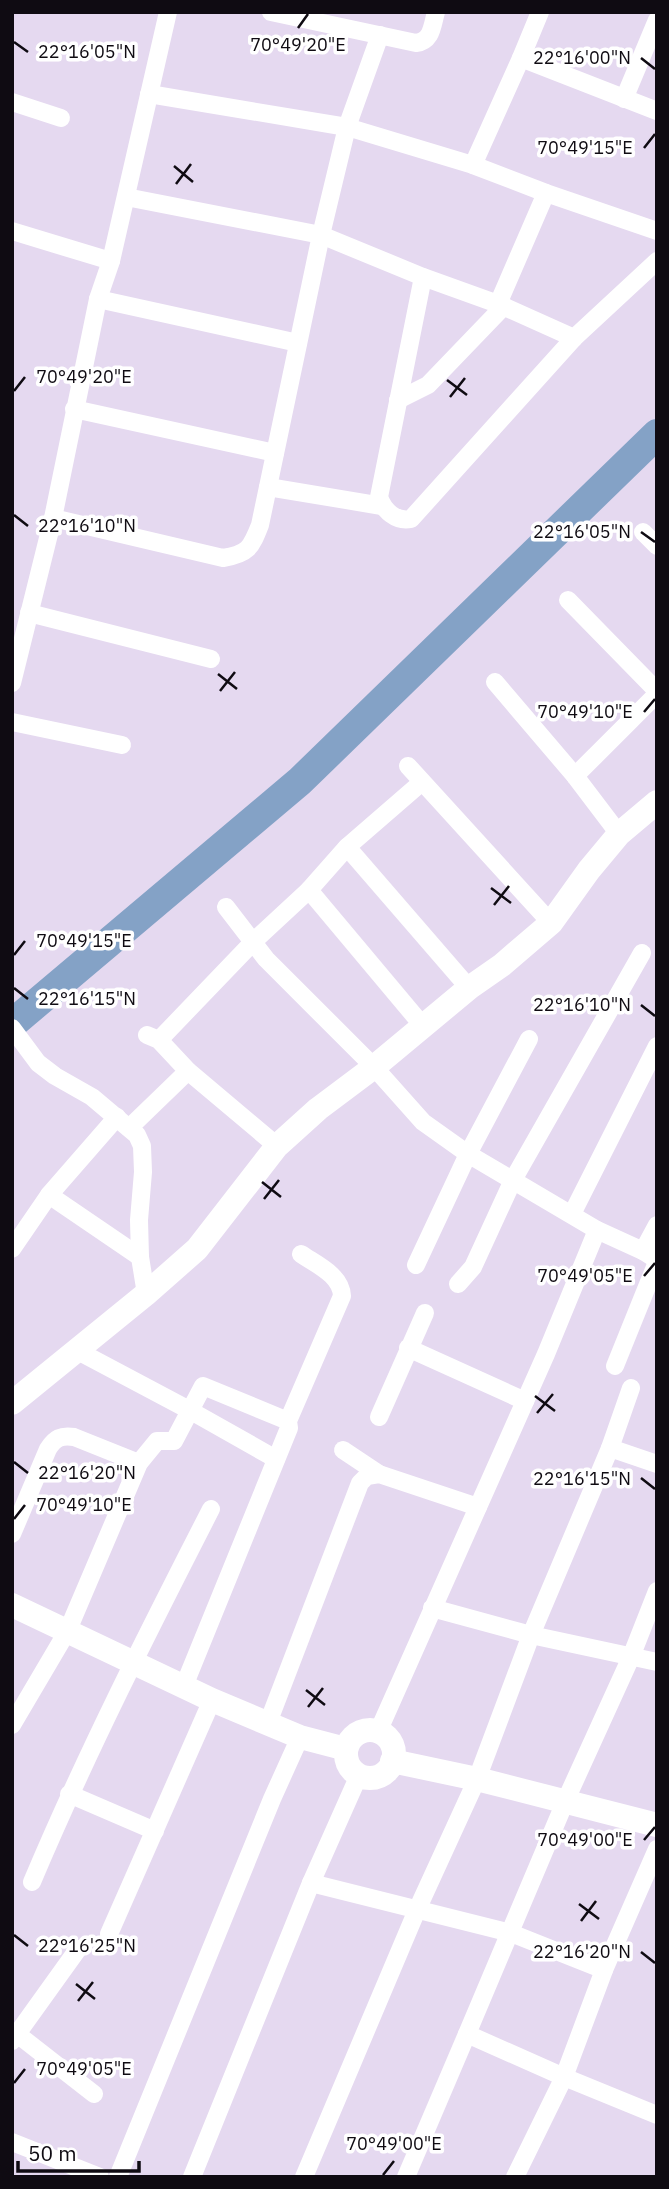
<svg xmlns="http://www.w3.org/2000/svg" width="669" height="2189" viewBox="0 0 669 2189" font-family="'IBM Plex Sans',sans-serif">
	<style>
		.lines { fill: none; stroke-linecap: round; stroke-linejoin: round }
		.river { stroke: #84a2c6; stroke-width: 30 }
		.street { stroke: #fff; stroke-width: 18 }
		.secondary { stroke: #fff; stroke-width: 24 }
		.ticks { fill: none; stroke: #0f0b12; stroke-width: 2.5 }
		.ticks-label { font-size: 18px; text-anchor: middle; fill: #0f0b12; stroke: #fff; stroke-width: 7; stroke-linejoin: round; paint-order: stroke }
	</style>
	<rect width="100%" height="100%" fill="#e5d9f0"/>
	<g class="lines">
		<path class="river" d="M 12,1024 L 300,781 L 657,434"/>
		<g class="street">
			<path d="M 271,12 L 416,43 C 432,41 432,26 436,12"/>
			<path d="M 521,58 L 657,111"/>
			<path d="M 149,94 L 347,127 L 473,165 L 546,193 L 657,231"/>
			<path d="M 624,99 L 657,20"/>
			<path d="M 12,102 L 61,118"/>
			<path d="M 473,165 L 521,58 L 540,12"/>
			<path d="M 126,197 L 321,235 L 423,277 L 498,304 L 546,193"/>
			<path d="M 12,231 L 111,261"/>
			<path d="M 423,277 L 379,497 C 384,511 396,522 411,519 L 574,338 L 657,261"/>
			<path d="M 98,299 L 298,343"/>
			<path d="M 498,304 L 574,338"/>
			<path d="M 398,400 L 428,385 L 504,306"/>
			<path d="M 74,409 L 275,453"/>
			<path d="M 268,487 L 382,506"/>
			<path d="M 53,518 L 223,558 C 248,554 251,548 260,525 L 321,235 L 347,127 L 380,35"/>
			<path d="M 643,532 L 657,546"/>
			<path d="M 568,600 L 657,691"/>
			<path d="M 29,613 L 211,659"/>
			<path d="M 495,682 L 575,776 L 619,834"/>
			<path d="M 12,683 L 53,518 L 98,299 L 111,261 L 168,12"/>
			<path d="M 12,722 L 122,745"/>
			<path d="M 408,766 L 551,923"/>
			<path d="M 575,776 L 657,694"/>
			<path d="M 347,847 L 469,988"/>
			<path d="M 309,890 L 423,1026"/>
			<path d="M 226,907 L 266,959 L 374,1067 L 423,1122 L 468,1154 L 597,1230 L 643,1251 L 657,1260"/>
			<path d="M 12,1028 L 38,1063 L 55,1076 L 92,1097 L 137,1135 L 142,1146 L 143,1172 L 139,1220 L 140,1257 L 146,1294"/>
			<path d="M 147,1035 L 159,1040 L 188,1071 L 277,1146"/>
			<path d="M 159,1040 L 254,941 L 309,890 L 347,847 L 422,782"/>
			<path d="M 129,1128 L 188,1071"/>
			<path d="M 49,1195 L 140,1257"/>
			<path d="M 572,1214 L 657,1046"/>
			<path d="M 12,1249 L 49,1195 L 117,1117"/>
			<path d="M 643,1251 L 657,1225"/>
			<path d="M 416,1265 L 468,1154 L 529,1039"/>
			<path d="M 458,1284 L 473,1267 L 513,1180 L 642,953"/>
			<path d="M 408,1348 L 525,1401"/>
			<path d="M 76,1350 L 191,1411 L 276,1459"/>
			<path d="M 615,1366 L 657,1262"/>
			<path d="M 379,1417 L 425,1313"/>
			<path d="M 610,1448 L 657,1464"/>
			<path d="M 343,1450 L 379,1474"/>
			<path d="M 12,1534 L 48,1449 C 55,1438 61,1435 74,1437 L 139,1463"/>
			<path d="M 657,1591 L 631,1657 L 565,1802 L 467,2034 L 564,2077 L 657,2115"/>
			<path d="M 432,1608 L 531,1635 L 657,1662"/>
			<path d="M 184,1686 L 289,1428 L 288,1421 L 342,1296 C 341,1275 317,1265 301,1254"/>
			<path d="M 268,1723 L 360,1483 L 367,1476 L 379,1474 L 478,1507"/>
			<path d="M 12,1725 L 68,1630 L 139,1463 L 157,1441 L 174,1441 L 203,1386 L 288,1421"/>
			<path d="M 378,1732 L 546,1354 L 597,1230"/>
			<path d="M 69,1794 L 155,1831"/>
			<path d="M 32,1882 C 86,1754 148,1632 211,1509"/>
			<path d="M 311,1883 L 511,1933 L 604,1970"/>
			<path d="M 109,1934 L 212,1700"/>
			<path d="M 17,2034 L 94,2094"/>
			<path d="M 12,2041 L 78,1949"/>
			<path d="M 12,2142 L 100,2177"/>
			<path d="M 118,2177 L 272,1799 L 300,1737"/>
			<path d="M 192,2177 L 311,1883 L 359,1775"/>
			<path d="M 304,2177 L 417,1910 L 477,1779 L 531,1635 L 610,1448 L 631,1388"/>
			<path d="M 406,2177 L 467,2034"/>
			<path d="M 515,2177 L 564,2077 L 604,1970 L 657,1849"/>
		</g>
		<g class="secondary">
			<path d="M 12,1403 L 146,1294 L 197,1249 L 277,1146 L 318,1109 L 374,1067 L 469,988 L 502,965 L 551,923 L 589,870 L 619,834 L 657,802"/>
			<path d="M 12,1605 L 212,1700 L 300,1737 L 346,1749"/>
			<circle cx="370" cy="1754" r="24"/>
			<path d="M 392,1761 L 477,1779 L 657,1825"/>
		</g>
	</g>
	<path class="ticks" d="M 298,28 L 308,14M 14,42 L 28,52M 641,58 L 655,69M 644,148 L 655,134M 174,166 L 193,182M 176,184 L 191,164M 447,380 L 467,395M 14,391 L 25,377M 450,397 L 465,378M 14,515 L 28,526M 641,532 L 655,542M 218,674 L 237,689M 220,691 L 235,672M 644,712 L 655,699M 491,888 L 511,903M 494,905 L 509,886M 14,955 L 25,941M 14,988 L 28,999M 641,1005 L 655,1016M 262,1182 L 281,1197M 264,1199 L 279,1180M 644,1276 L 655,1263M 535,1396 L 555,1411M 537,1413 L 553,1394M 14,1462 L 28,1473M 641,1478 L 655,1489M 14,1519 L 25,1505M 306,1690 L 325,1705M 308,1707 L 323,1688M 644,1840 L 655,1827M 579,1904 L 599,1919M 581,1921 L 596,1901M 14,1935 L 28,1946M 641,1952 L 655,1963M 76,1984 L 95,1999M 78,2001 L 93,1982M 14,2083 L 25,2069M 383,2175 L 394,2161"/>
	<g class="ticks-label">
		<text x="298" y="51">70°49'20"E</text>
		<text x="87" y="58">22°16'05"N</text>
		<text x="582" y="64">22°16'00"N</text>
		<text x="585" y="154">70°49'15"E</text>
		<text x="84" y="383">70°49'20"E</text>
		<text x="87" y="532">22°16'10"N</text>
		<text x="582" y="538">22°16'05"N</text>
		<text x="585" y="718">70°49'10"E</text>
		<text x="84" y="947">70°49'15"E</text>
		<text x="87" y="1005">22°16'15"N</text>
		<text x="582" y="1011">22°16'10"N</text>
		<text x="585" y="1282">70°49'05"E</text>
		<text x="87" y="1479">22°16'20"N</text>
		<text x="582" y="1485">22°16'15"N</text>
		<text x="84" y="1511">70°49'10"E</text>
		<text x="585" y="1846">70°49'00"E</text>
		<text x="87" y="1952">22°16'25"N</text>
		<text x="582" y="1958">22°16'20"N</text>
		<text x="84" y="2075">70°49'05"E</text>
		<text x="394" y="2150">70°49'00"E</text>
	</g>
	<rect width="669" height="2189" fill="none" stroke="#0f0b12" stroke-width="28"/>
	<path d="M18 2161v10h121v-10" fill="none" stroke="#0f0b12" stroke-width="3.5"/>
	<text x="28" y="2161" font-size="21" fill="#0f0b12" stroke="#ffffff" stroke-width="5" paint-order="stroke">50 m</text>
</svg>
